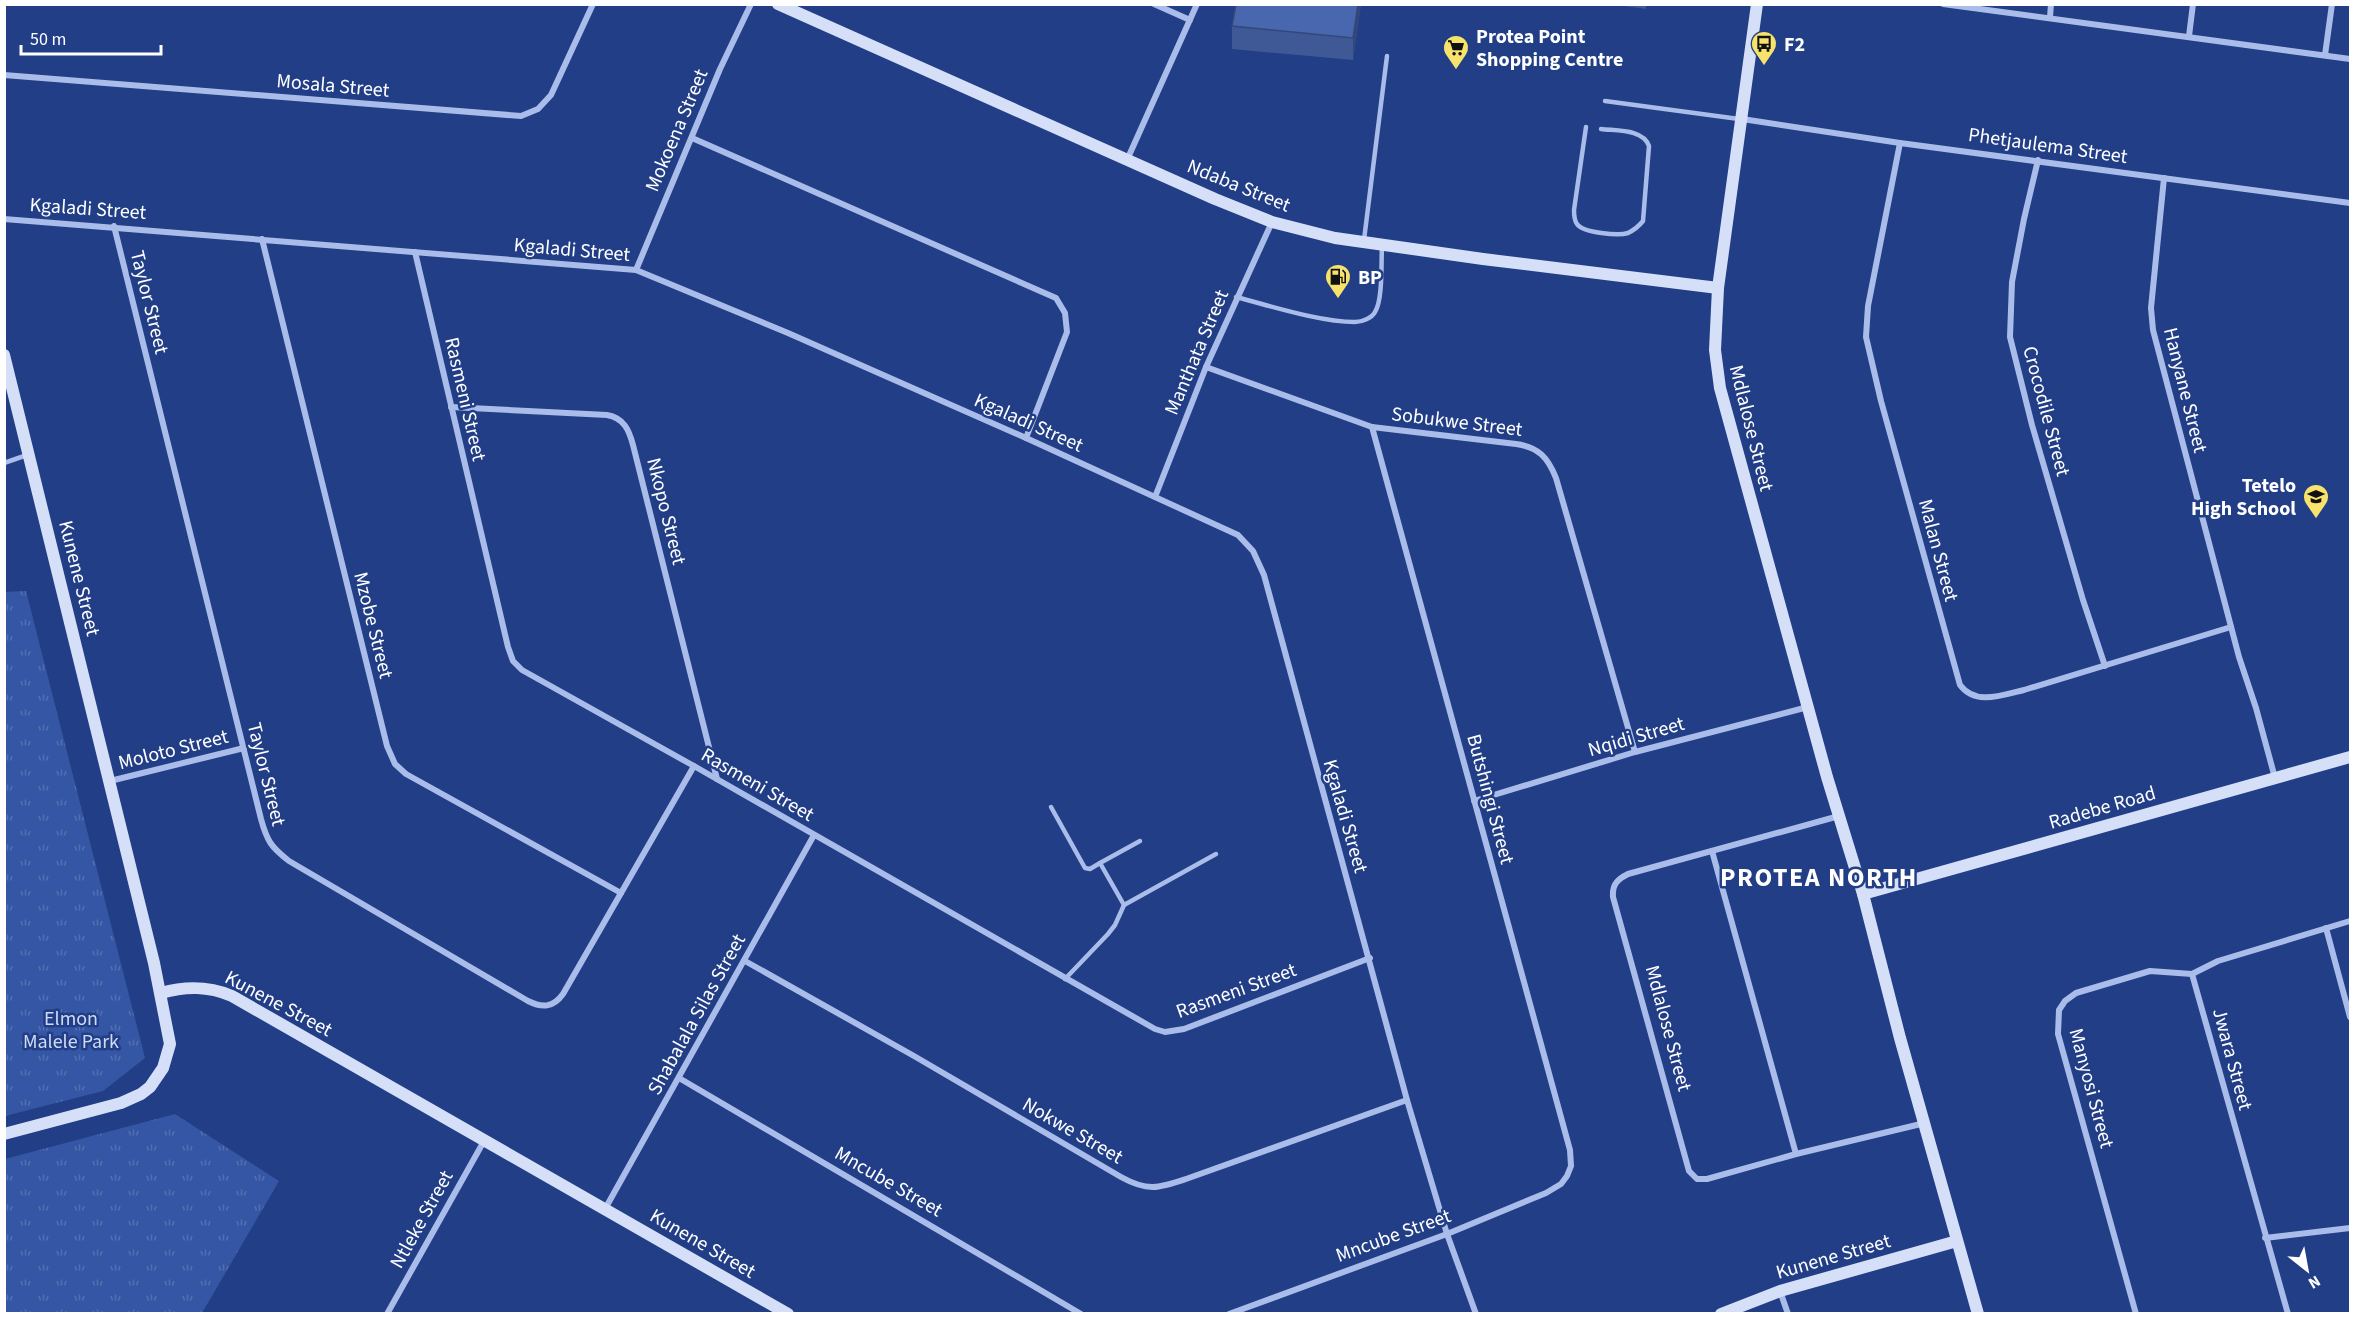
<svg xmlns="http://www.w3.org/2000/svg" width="2355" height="1318" viewBox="0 0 2355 1318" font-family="'Source Sans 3',sans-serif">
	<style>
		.grass { fill: url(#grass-tufts) }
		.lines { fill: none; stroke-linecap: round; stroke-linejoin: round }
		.lane { stroke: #aabdea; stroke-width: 4.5 }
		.street { stroke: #aabdea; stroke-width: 6 }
		.secondary { stroke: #d5dff8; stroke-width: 12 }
		.wall { fill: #3f5996 }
		.shaded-wall { fill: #33487a }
		.building { fill: #4967af; stroke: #33487a; stroke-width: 1.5 }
		.labels { text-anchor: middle; stroke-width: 5; stroke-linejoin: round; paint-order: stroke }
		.poi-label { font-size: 20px; font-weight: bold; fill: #fff; stroke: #213e86; text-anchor: start }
		.street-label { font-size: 20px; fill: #fff; stroke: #213e86 }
		.park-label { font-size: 20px; fill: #cfdbf7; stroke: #213e86 }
		.district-label { font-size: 26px; font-weight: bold; letter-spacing: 1.5px; fill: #fff; stroke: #213e86 }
	</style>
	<defs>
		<pattern id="grass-tufts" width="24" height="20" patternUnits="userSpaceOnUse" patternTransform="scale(1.5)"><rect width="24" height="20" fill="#3456a4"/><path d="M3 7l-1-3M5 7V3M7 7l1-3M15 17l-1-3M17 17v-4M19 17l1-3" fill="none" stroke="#526fb2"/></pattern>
	</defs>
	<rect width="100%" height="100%" fill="#213e86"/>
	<g class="grass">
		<path d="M 26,591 L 145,1058 L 103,1091 L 5,1116 L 4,592 Z"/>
		<path d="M 175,1114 L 279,1181 L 202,1313 L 5,1313 L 5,1159 Z"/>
	</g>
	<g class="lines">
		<g class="lane">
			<path d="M 1605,101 L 1739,119"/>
			<path d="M 1586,127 L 1574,210 C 1574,215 1574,220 1577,224 C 1583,233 1619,236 1628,233 C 1634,230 1639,226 1643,221 L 1649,146 C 1643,129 1617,131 1601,129"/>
			<path d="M 1364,240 L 1387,56"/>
			<path d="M 1236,297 C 1271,306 1320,322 1355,322 C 1362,322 1372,318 1375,312 C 1383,300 1381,262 1382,247"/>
			<path d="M 4,463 L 27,455"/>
			<path d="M 1051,807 L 1085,868 L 1090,869 L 1100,863"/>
			<path d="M 1124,905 L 1100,863 L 1140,841"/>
			<path d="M 1065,979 L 1108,934 L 1115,925 L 1124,905 L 1216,854"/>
		</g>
		<g class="street">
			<path d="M 1154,4 L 1190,20"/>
			<path d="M 1943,4 L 2350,59"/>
			<path d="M 2050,17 L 2051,4"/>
			<path d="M 2189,36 L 2193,4"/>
			<path d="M 2325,55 L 2332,4"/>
			<path d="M 4,75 L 521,116 L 538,109 L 551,95 L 593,4"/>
			<path d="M 1742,119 L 1900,143 L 2350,203"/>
			<path d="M 692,138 L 1056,298 L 1065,313 L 1067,332 L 1026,438"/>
			<path d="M 1900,143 L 1868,306 L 1866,337 L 1881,401 L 1960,685 C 1976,706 2002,695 2024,690 L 2231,627"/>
			<path d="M 1127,160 L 1197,4"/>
			<path d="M 2038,160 L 2024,219 L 2012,282 L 2010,337 L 2032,425 L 2083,600 L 2105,666"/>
			<path d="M 2164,178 L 2151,308 L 2153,330 L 2239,657 L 2256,708 L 2275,778"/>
			<path d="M 4,219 L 636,270 L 788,333 L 1026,438 L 1238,535 L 1253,551 L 1264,575 L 1407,1100 L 1447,1234 L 1476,1314"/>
			<path d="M 114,226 L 261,819 C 267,841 271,847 289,861 L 528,1001 C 542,1008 553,1008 563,994 L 694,766"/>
			<path d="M 262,239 L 387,746 L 395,764 L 406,774 L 621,893"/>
			<path d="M 415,252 L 508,647 L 513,661 L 522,670 L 694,766 L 1155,1029 L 1165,1032 L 1184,1029 L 1370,958"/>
			<path d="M 636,270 L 720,69 L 751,4"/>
			<path d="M 1206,367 L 1372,427 L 1516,444 C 1539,447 1548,458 1556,478 L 1635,752"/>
			<path d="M 451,407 L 607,415 C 624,418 629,430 633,445 L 717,779"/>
			<path d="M 1155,497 L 1206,367 L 1272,222"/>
			<path d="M 110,781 L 244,748"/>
			<path d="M 1474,801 L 1635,752 L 1808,707"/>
			<path d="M 1839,816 L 1628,874 C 1618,879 1612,884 1613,897 L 1689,1171 L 1697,1179 L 1707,1179 L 1796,1154 L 1925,1123"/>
			<path d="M 1712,851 L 1796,1154"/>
			<path d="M 2326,928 L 2350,1017"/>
			<path d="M 745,961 L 914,1056 L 1121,1177 C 1148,1192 1159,1188 1186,1179 L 1407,1100"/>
			<path d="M 2192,974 L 2288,1314"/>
			<path d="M 2192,974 L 2218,961 L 2350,921"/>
			<path d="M 679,1078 L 1081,1314"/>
			<path d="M 605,1209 L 814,835"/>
			<path d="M 2265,1238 L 2350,1228"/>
			<path d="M 1780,1291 L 1788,1314"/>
			<path d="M 387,1314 L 484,1141"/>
			<path d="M 1229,1314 L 1447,1234 L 1546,1193 L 1561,1184 L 1567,1176 L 1571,1166 L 1570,1150 L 1372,427"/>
			<path d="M 2136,1314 L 2058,1034 L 2059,1010 L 2065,1001 L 2076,993 L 2150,971 L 2192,974"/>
		</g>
		<g class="secondary">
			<path d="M 778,4 L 1215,199 L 1272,222 L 1335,238 L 1483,259 L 1718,288"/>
			<path d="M 1757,4 L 1718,288 L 1715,350 L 1720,388 L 1827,777 L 1863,894 L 1900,1038 L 1978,1314"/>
			<path d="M 4,355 L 154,963 L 170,1044 L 163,1068 L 150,1087 L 141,1094 L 121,1103 L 4,1134"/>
			<path d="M 1863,894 L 2350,757"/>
			<path d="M 161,993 C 186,986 208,986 232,996 L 788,1314"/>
			<path d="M 1721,1314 L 1780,1291 L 1957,1241"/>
		</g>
	</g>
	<g class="wall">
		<path d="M 1236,4 L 1361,4 L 1353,60 L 1232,49 L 1232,26 Z"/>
		<path d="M 1610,4 L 1646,4 L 1646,9 Z"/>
	</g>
	<path class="shaded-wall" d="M 1358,4 L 1361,4 L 1353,60 L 1353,38 Z"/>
	<path class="building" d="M 1236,4 L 1358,4 L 1353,38 L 1232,26 Z"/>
	<defs>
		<symbol id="bus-pin" viewBox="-11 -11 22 30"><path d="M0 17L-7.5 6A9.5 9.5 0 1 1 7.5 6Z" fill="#f7e36b" stroke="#213e86"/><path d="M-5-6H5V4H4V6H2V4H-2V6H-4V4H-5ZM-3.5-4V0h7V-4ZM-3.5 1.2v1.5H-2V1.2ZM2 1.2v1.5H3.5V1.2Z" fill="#111"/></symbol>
		<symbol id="supermarket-pin" viewBox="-11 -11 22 30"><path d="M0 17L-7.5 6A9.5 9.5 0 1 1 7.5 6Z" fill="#f7e36b" stroke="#213e86"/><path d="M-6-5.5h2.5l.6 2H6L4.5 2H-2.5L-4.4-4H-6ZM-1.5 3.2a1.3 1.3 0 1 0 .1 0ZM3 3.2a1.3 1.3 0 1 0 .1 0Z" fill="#111"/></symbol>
		<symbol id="fuel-pin" viewBox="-11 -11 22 30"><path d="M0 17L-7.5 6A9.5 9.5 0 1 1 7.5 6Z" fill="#f7e36b" stroke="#213e86"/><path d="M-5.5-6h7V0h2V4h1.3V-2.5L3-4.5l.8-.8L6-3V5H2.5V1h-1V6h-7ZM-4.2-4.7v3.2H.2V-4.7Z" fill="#111"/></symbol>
		<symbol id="school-pin" viewBox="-11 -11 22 30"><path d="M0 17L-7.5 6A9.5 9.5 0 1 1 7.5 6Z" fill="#f7e36b" stroke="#213e86"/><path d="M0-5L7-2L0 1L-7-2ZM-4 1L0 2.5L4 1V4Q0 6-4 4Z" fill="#111"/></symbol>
	</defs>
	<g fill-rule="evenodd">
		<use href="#bus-pin" x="1749" y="29" width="30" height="40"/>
		<use href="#supermarket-pin" x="1441" y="33" width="30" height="40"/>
		<use href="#fuel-pin" x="1323" y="262" width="30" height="40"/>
		<use href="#school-pin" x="2301" y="482" width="30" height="40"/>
	</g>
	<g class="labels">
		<g class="poi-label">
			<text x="1476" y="43">Protea Point<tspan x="1476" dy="23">Shopping Centre</tspan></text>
			<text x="1784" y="51">F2</text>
			<text x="1358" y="284">BP</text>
			<text x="2296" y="492" text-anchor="end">Tetelo<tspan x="2296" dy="23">High School</tspan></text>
		</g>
		<g class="street-label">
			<text transform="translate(333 85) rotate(5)" y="7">Mosala Street</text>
			<text transform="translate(676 130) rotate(-67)" y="7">Mokoena Street</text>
			<text transform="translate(2048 145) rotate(8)" y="7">Phetjaulema Street</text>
			<text transform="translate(1239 185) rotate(22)" y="7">Ndaba Street</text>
			<text transform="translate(88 208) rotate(4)" y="7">Kgaladi Street</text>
			<text transform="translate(572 249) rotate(5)" y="7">Kgaladi Street</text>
			<text transform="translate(150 302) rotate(76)" y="7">Taylor Street</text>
			<text transform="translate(1196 352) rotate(-67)" y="7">Manthata Street</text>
			<text transform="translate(2186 390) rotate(76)" y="7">Hanyane Street</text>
			<text transform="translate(466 399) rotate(77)" y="7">Rasmeni Street</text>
			<text transform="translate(2047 411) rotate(75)" y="7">Crocodile Street</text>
			<text transform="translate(1457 421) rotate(7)" y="7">Sobukwe Street</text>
			<text transform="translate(1029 422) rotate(24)" y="7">Kgaladi Street</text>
			<text transform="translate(1752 428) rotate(76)" y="7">Mdlalose Street</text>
			<text transform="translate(667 511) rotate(76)" y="7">Nkopo Street</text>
			<text transform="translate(1939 550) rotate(75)" y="7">Malan Street</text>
			<text transform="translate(80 578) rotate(76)" y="7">Kunene Street</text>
			<text transform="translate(374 625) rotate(76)" y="7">Mzobe Street</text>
			<text transform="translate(1636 736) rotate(-16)" y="7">Nqidi Street</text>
			<text transform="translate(173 749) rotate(-14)" y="7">Moloto Street</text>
			<text transform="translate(267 774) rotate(76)" y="7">Taylor Street</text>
			<text transform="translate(758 784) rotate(30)" y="7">Rasmeni Street</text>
			<text transform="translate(1491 799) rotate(75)" y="7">Butshingi Street</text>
			<text transform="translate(2102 807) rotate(-16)" y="7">Radebe Road</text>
			<text transform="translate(1346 816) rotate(74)" y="7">Kgaladi Street</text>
			<text transform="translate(1236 990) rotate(-20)" y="7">Rasmeni Street</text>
			<text transform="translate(279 1003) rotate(28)" y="7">Kunene Street</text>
			<text transform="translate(696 1014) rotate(-61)" y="7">Shabalala Silas Street</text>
			<text transform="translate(1669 1028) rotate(75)" y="7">Mdlalose Street</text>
			<text transform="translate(2233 1059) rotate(75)" y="7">Jwara Street</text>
			<text transform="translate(2092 1088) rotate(75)" y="7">Manyosi Street</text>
			<text transform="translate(1073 1130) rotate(30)" y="7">Nokwe Street</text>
			<text transform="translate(889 1181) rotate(30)" y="7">Mncube Street</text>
			<text transform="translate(421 1219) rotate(-61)" y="7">Ntleke Street</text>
			<text transform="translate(1393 1235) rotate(-20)" y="7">Mncube Street</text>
			<text transform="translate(703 1243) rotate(30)" y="7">Kunene Street</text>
			<text transform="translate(1833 1256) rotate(-16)" y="7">Kunene Street</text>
		</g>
		<g class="park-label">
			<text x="71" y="1025">Elmon<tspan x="71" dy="23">Malele Park</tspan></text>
		</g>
		<g class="district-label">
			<text x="1819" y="886">PROTEA NORTH</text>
		</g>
	</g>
	<rect width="2355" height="1318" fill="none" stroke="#ffffff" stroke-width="12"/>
	<g transform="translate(2307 1270) rotate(149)" stroke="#213e86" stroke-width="4.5" paint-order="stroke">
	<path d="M0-4.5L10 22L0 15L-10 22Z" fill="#ffffff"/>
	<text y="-9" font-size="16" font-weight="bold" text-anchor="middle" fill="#ffffff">N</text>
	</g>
	<path d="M21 45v9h140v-9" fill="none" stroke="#ffffff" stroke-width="3"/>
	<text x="30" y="45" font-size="18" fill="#ffffff" stroke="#213e86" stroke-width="4.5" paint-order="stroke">50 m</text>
</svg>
